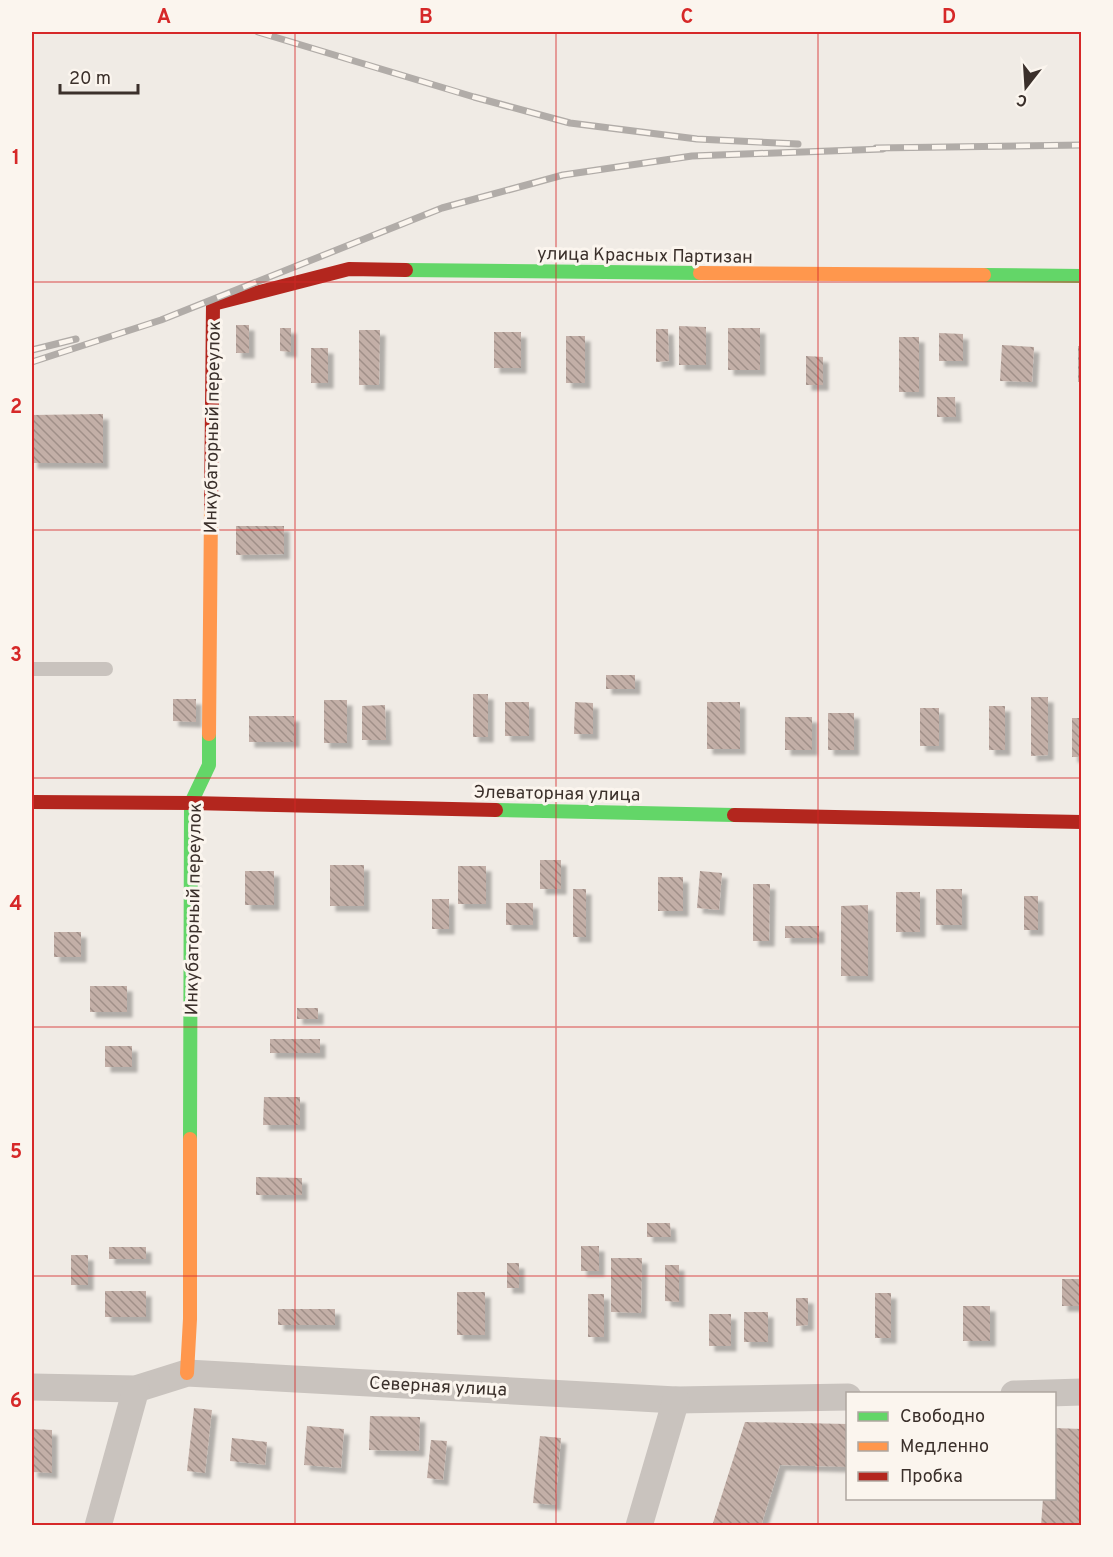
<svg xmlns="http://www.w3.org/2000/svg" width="1113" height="1557" viewBox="0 0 1113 1557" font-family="Overpass,sans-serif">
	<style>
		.building { fill: url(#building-back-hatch); filter: url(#shadow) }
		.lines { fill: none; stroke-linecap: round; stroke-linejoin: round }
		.lane { stroke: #c9c3be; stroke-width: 14 }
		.street { stroke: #c9c3be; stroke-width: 27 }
		.fast { stroke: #63d668; stroke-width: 14 }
		.slow { stroke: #ff974d; stroke-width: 14 }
		.jam { stroke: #b3261e; stroke-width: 14 }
		.rail-casing { stroke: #b1aca8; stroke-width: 7 }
		.rail { stroke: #fbf5ee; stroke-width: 4.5; stroke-dasharray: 14; stroke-linecap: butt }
		.grid { fill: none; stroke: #d62828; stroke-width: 1.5; stroke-opacity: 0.55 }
		.labels { text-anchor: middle; stroke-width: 6; stroke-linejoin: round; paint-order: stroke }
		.street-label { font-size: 18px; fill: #3b302b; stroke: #fbf5ee }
		.neatline { fill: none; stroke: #d62828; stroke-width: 2 }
		.grid-label { font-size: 20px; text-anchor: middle; font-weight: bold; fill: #d62828 }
	</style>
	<defs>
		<pattern id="building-back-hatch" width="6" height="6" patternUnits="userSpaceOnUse" patternTransform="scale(1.5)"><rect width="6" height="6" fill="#c3afa7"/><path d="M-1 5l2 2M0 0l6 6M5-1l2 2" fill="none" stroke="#a08f88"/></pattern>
		<filter id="shadow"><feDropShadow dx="5.5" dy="5.5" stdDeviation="1.5" flood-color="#0004"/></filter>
	</defs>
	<rect width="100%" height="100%" fill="#f0ebe5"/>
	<g class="building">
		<rect x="236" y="325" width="13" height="28"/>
		<path d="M 679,326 L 706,327 L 706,365 L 679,365 Z"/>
		<path d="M 280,328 L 291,328 L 291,352 L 280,351 Z"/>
		<rect x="728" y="328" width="32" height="42"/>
		<path d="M 656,329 L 668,329 L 669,361 L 656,362 Z"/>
		<path d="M 359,330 L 380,330 L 379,385 L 359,385 Z"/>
		<rect x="494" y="332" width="27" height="36"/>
		<path d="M 939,333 L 963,334 L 963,361 L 939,361 Z"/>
		<rect x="566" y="336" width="19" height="47"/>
		<rect x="899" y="337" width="20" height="55"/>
		<path d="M 1002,345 L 1034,347 L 1032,382 L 1000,381 Z"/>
		<rect x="1078" y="346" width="4" height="36"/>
		<rect x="311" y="348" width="17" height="35"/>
		<path d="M 806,356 L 823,357 L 823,385 L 806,385 Z"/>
		<path d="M 937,397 L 955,397 L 956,417 L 937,417 Z"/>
		<path d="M 103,414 L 103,463 L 32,463 L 32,415 Z"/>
		<path d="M 236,526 L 284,526 L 284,554 L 236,555 Z"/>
		<rect x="606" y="675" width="29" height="14"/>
		<rect x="473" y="694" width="15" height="43"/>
		<path d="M 1031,697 L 1048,697 L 1048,755 L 1031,756 Z"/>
		<path d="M 173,699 L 196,699 L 196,722 L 173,721 Z"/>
		<rect x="324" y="700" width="23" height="43"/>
		<rect x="505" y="702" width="24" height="34"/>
		<path d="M 575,702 L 593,703 L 593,734 L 574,734 Z"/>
		<rect x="707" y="702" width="33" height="47"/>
		<path d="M 385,705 L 386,740 L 362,740 L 362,706 Z"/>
		<rect x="989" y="706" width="16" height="44"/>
		<rect x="920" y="708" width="19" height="38"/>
		<rect x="828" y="713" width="26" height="37"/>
		<rect x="249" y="716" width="45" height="26"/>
		<rect x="785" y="717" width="27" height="33"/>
		<rect x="1072" y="718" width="10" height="39"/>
		<rect x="540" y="860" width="21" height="29"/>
		<rect x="330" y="865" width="34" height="41"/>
		<rect x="458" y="866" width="28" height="38"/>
		<rect x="245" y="871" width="29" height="34"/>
		<path d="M 700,871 L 722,873 L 719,910 L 697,908 Z"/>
		<rect x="658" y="877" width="25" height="34"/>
		<path d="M 753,884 L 770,884 L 769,941 L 753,941 Z"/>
		<rect x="573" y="889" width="13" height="48"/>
		<rect x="936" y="889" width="26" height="36"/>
		<rect x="896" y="892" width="24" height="40"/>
		<rect x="1024" y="896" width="14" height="34"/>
		<rect x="432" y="899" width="17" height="30"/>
		<rect x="506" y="903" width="27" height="22"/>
		<path d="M 868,905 L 868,976 L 841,976 L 841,906 Z"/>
		<rect x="785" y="926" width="34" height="12"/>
		<rect x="54" y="932" width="27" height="25"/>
		<rect x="90" y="986" width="37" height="26"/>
		<rect x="297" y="1008" width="21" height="11"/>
		<rect x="270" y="1039" width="50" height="14"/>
		<rect x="105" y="1046" width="27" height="21"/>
		<path d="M 264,1097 L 300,1097 L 300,1125 L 263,1125 Z"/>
		<path d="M 256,1177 L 302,1178 L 302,1195 L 256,1195 Z"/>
		<path d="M 647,1223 L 670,1223 L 671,1237 L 647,1237 Z"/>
		<rect x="581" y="1246" width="18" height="25"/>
		<rect x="109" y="1247" width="37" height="12"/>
		<rect x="71" y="1255" width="17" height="30"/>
		<path d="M 611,1258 L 642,1258 L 641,1313 L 611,1312 Z"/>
		<rect x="507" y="1263" width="12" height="25"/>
		<path d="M 665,1265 L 679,1265 L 679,1302 L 665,1301 Z"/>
		<rect x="1062" y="1279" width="20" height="27"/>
		<rect x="105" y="1291" width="41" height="26"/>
		<rect x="457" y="1292" width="28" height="43"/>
		<rect x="875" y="1293" width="16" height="45"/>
		<rect x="588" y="1294" width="16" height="43"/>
		<path d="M 796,1298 L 808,1298 L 808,1325 L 796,1326 Z"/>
		<rect x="963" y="1306" width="27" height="35"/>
		<rect x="278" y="1309" width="57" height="16"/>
		<rect x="744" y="1312" width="24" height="30"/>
		<rect x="709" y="1314" width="22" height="32"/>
		<path d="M 194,1408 L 212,1410 L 205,1473 L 187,1471 Z"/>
		<path d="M 370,1416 L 420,1417 L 419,1451 L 369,1450 Z"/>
		<path d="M 745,1422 L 848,1424 L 848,1467 L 780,1465 L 761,1526 L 712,1526 Z"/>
		<path d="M 307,1426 L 344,1429 L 341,1468 L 304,1465 Z"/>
		<path d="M 1054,1428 L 1082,1429 L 1082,1526 L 1041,1526 L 1043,1498 L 1054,1498 Z"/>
		<path d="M 32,1429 L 52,1430 L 52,1473 L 32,1472 Z"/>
		<path d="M 540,1436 L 561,1438 L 555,1505 L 533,1503 Z"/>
		<path d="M 232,1438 L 267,1442 L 265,1465 L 230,1461 Z"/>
		<path d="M 431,1440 L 447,1441 L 443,1480 L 427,1478 Z"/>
	</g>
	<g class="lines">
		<path class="lane" d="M 32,669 L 106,669"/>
		<g class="street">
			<path d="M 32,1387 L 136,1389 L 187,1373 L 676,1400 L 848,1397"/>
			<path d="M 1014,1394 L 1082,1392"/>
			<path d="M 98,1526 L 136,1389"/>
			<path d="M 639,1526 L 676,1400"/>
		</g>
		<g class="fast">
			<path d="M 406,270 L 700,273"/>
			<path d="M 984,275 L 1082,276"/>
			<path d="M 496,810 L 734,815"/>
			<path d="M 190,1139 L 191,803 L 209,765 L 209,734"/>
		</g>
		<g class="slow">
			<path d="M 700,273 L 984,275"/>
			<path d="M 209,734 L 211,508"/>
			<path d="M 187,1373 L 190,1319 L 190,1139"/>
		</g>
		<g class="jam">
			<path d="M 211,508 L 213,304 L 349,269 L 406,270"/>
			<path d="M 32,802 L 191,803 L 496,810"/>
			<path d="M 734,815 L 1082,822"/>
		</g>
		<defs>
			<g id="rail">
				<path d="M 258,32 L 474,97 L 570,123 L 697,139 L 798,144"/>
				<path d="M 876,148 L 1082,145"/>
				<path d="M 32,350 L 76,339"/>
				<path d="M 32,362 L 161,320 L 442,208 L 563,175 L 692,156 L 883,149"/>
			</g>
		</defs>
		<use href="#rail" class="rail-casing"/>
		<use href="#rail" class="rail"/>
	</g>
	<path class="grid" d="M 295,32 L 295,1526M 556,32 L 556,1526M 818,32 L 818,1526M 32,282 L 1082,282M 32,530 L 1082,530M 32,778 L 1082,778M 32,1027 L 1082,1027M 32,1276 L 1082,1276"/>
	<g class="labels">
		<g class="street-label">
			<text transform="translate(645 255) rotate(1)" y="6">улица Красных Партизан</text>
			<text transform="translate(212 427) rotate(-89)" y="6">Инкубаторный переулок</text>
			<text transform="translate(557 793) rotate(1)" y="6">Элеваторная улица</text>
			<text transform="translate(193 909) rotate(-89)" y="6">Инкубаторный переулок</text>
			<text transform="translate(438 1386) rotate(3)" y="6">Северная улица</text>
		</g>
	</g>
	<rect width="1113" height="1557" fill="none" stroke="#fbf5ee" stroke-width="66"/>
	<rect x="846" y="1392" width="210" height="108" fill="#fbf5ee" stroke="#aea6a0" stroke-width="1.5"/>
	<rect x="858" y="1412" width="30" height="9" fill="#63d668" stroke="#aea6a0" stroke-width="1.5"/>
	<text x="900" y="1422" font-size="18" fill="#3b302b">Свободно</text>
	<rect x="858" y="1442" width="30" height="9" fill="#ff974d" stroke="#aea6a0" stroke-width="1.5"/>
	<text x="900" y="1452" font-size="18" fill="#3b302b">Медленно</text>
	<rect x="858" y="1472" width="30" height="9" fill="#b3261e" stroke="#aea6a0" stroke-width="1.5"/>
	<text x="900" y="1482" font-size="18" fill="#3b302b">Пробка</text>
	<g transform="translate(1026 87) rotate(197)" stroke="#fbf5ee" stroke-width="4.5" paint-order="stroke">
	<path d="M0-4.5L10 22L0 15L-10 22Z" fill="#3b302b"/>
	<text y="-9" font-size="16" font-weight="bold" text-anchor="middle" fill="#3b302b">С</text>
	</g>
	<path d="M60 84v9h78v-9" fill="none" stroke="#3b302b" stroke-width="3"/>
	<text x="69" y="84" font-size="18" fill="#3b302b" stroke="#fbf5ee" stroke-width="4.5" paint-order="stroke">20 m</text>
	<rect x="33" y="33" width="1047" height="1491" class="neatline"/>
	<g class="grid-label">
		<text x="164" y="23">A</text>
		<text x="426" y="23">B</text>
		<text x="687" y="23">C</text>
		<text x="949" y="23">D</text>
		<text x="16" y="164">1</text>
		<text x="16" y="413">2</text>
		<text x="16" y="661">3</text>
		<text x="16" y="910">4</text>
		<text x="16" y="1158">5</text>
		<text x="16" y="1407">6</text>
	</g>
</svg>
